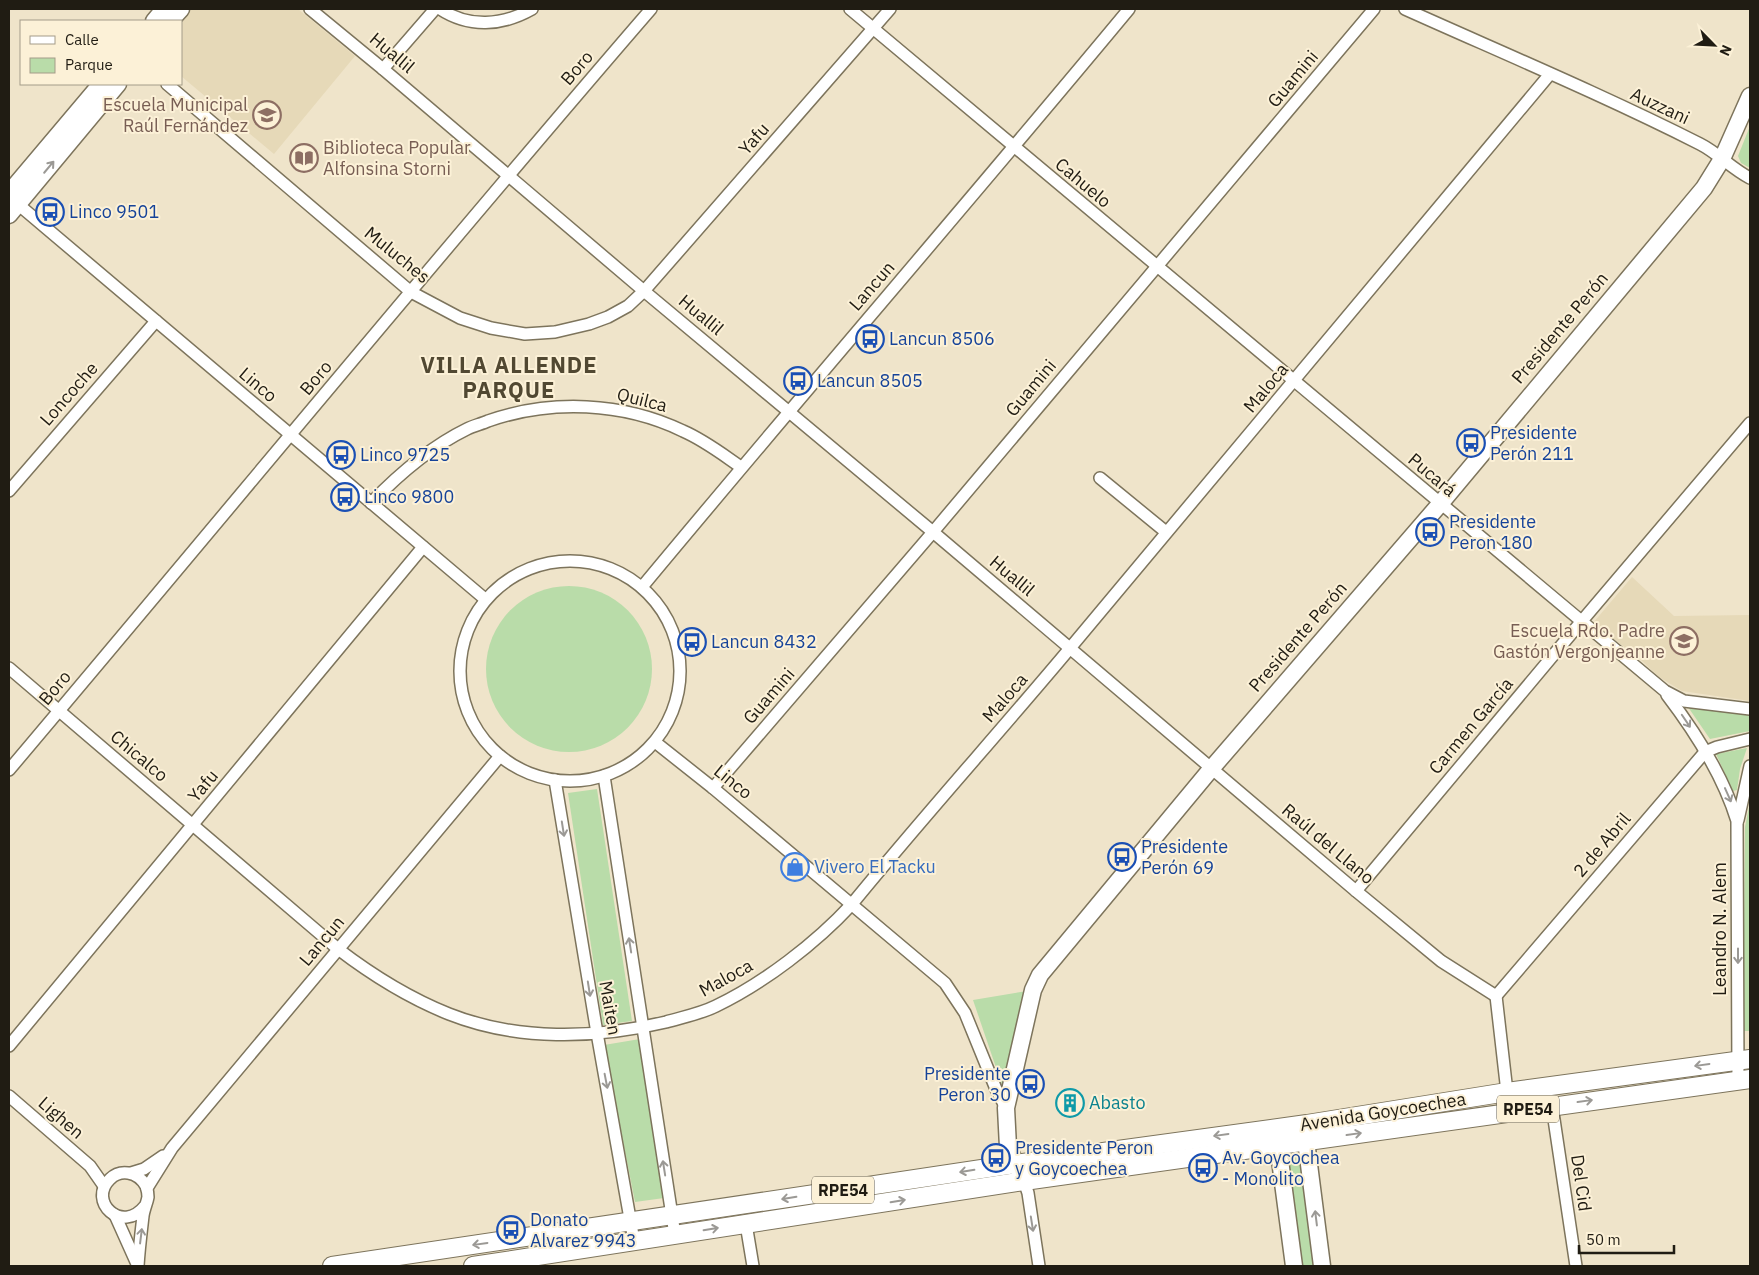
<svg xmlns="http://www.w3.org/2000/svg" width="1759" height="1275" viewBox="0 0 1759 1275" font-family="'IBM Plex Sans',sans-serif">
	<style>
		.built { fill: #e6d9b8 }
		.green { fill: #b9dca9 }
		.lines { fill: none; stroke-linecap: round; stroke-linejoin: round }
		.street-casing { stroke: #7d745c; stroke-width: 14 }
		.secondary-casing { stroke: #7d745c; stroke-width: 19 }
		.primary-casing { stroke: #7d745c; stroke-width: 20 }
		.street { stroke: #fff; stroke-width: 11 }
		.secondary { stroke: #fff; stroke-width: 16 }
		.primary { stroke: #fff; stroke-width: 18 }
		.oneway { stroke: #9b9995 }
		.labels { text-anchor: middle; stroke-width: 4; stroke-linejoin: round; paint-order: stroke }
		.shield { fill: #fcf1d7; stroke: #625c4e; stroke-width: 1 }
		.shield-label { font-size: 16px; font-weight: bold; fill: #201c13 }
		.street-label { font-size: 18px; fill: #201c13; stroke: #fcf1d7 }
		.education-label { font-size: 18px; fill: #785e54; stroke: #fcf1d7; text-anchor: end }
		.transit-label { font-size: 18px; fill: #164399; stroke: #fcf1d7; text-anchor: start }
		.shop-label { font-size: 18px; fill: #366cbe; stroke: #fcf1d7; text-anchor: start }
		.culture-label { font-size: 18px; fill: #0d838f; stroke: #fcf1d7; text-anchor: start }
		.district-label { font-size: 22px; font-weight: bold; letter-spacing: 1px; fill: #514832; stroke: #fcf1d7 }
	</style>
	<rect width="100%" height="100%" fill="#efe4ca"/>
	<g class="built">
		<path d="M 188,9 L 298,9 L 355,56 L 274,154 L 181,76 L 181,21 L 178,21 Z"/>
		<path d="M 1632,577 L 1674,616 L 1750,615 L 1750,701 L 1682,691 L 1659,677 L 1641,660 L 1593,623 Z"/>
	</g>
	<g class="green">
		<path d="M 1750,126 L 1750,168 L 1741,163 L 1738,156 Z"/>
		<circle cx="569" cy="669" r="83"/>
		<path d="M 1688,707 L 1750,713 L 1750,731 L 1710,739 Z"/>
		<path d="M 1747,748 L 1740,769 L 1737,790 L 1733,791 L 1716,754 Z"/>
		<path d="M 597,789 L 632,1021 L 603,1025 L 568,793 Z"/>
		<path d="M 1750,802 L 1750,1031 L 1743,1031 L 1745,827 Z"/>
		<path d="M 1033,990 L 1004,1091 L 973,1000 Z"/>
		<path d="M 640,1039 L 664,1198 L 635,1202 L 604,1045 Z"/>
		<path d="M 1301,1152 L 1318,1266 L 1299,1266 L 1286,1154 Z"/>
	</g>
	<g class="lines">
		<defs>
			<g id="street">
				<path d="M 310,9 L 383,69 L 644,291 L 933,532 L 1356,891 L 1441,961 L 1496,996"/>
				<path d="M 440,9 C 469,28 502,26 532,9"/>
				<path d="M 850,9 L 1665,691 L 1684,701 L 1750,709"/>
				<path d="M 1405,9 C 1503,53 1603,95 1700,144 C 1718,153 1732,169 1750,178"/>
				<path d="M 383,69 L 435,9"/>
				<path d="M 167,84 L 411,292 L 460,318 L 491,328 L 525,334 L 555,332 L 589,324 L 608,317 L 628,306 L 644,291 L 890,9"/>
				<path d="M 13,200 L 485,599"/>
				<path d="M 1100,478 L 1166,532"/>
				<path d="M 9,491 L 156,321"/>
				<path d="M 371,503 C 400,473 430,447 467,429 C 473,426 481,424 488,421 C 551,399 623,402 683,431 C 704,440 722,454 741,467"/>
				<circle cx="570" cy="671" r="110"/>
				<path d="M 642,587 C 803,393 968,203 1129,9"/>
				<path d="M 9,668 L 338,949 C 372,975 409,998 449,1014 C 517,1041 595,1039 666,1022 C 683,1017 700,1014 716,1006 C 764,983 816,943 852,904 C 923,817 999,733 1071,647 C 1231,456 1391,265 1550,74"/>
				<path d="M 1667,695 C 1696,733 1723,775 1737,821 L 1738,1081"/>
				<path d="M 655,742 L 713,788 L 945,983 L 965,1013 L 996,1089 L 1006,1108"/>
				<path d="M 9,770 C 223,517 434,260 651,9"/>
				<path d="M 604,776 L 675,1235"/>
				<path d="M 555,780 L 597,1033 L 634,1241"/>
				<path d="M 713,788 L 933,532 L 1374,9"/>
				<path d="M 1738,820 L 1750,766"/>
				<path d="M 1356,891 L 1581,622 L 1750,423"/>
				<path d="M 1496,996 L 1705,752 L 1717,747 L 1750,739"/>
				<path d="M 1496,996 L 1507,1092"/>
				<path d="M 9,1046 L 423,547"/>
				<path d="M 9,1096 L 90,1166 L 104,1186"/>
				<path d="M 1552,1106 L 1576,1266"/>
				<path d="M 131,1173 L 144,1169 L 163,1156"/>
				<path d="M 1024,1181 L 1028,1193 L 1039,1266"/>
				<path d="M 147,1188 L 172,1148 L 500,756"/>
				<path d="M 115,1215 L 137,1264"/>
				<path d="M 746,1224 L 753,1266"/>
				<path d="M 138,1266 C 139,1249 141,1233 143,1216 C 144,1209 147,1203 148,1197 C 148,1193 147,1189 146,1186 C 142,1179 136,1174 128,1173 C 121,1172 115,1174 110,1179 C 87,1201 122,1235 145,1206"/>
			</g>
			<g id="secondary">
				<path d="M 154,21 L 164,9"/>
				<path d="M 170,21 L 181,9"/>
				<path d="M 9,193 L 101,84"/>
				<path d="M 9,215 L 118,84"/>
				<path d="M 1289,1137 L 1278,1145 L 1294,1266"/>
				<path d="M 1295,1137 L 1306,1141 L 1322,1266"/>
				<path d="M 1024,1181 L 1008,1147 L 1006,1108 L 1033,990 L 1040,975 L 1211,769 L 1440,504 L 1704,188 L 1722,159 L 1750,96"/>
			</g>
			<g id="primary">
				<path d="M 332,1266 L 1015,1164 L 1307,1124 L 1507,1092 L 1750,1059"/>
				<path d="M 473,1266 L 1024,1181 L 1750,1079"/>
			</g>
		</defs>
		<use href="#street" class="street-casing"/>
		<use href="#secondary" class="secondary-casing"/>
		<use href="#primary" class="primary-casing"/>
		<use href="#street" class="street"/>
		<use href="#secondary" class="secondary"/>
		<use href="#primary" class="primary"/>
	</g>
	<defs><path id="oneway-shaft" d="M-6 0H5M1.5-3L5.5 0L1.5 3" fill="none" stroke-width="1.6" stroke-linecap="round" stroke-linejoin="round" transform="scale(1.25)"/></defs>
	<g class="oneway">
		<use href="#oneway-shaft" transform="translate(49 167) rotate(-50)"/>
		<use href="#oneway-shaft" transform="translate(1686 721) rotate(56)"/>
		<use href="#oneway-shaft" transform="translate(1728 795) rotate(66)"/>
		<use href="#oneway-shaft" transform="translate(563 829) rotate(81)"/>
		<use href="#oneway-shaft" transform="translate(630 945) rotate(-99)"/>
		<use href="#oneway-shaft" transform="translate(1738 956) rotate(90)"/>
		<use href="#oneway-shaft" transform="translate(589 989) rotate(81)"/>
		<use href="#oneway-shaft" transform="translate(1702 1065) rotate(172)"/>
		<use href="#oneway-shaft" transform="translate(606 1081) rotate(79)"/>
		<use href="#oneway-shaft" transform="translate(1585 1101) rotate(-8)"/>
		<use href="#oneway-shaft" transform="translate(1354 1134) rotate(-8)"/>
		<use href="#oneway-shaft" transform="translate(1221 1135) rotate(172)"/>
		<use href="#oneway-shaft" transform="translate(664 1168) rotate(-99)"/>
		<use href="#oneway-shaft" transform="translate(967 1171) rotate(171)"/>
		<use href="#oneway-shaft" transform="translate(789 1198) rotate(171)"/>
		<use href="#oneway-shaft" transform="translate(898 1201) rotate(-9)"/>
		<use href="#oneway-shaft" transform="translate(1316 1218) rotate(-97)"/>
		<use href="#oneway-shaft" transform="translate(1032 1224) rotate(81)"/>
		<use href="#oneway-shaft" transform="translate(711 1229) rotate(-9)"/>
		<use href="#oneway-shaft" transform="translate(141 1236) rotate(-83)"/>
		<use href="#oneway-shaft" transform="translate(480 1244) rotate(172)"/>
	</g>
	<defs>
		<symbol id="school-ring" viewBox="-11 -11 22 22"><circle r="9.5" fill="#fcf1d7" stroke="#8d6e63" stroke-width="1.5"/><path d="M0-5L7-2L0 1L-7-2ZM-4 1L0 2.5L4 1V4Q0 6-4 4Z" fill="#8d6e63"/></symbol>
		<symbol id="library-ring" viewBox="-11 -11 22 22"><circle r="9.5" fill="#fcf1d7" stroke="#8d6e63" stroke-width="1.5"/><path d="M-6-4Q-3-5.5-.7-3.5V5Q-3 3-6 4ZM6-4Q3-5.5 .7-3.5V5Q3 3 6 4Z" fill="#8d6e63"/></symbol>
		<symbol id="bus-ring" viewBox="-11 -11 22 22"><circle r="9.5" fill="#fcf1d7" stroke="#1a4fb4" stroke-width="1.5"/><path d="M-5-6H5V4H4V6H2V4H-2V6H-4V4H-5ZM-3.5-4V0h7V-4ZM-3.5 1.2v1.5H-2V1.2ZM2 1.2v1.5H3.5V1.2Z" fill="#1a4fb4"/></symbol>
		<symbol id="shop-ring" viewBox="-11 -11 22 22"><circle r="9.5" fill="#fcf1d7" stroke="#3f7fe0" stroke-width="1.5"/><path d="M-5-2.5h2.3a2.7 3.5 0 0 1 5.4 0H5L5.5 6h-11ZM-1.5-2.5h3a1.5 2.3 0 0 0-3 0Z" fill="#3f7fe0"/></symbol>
		<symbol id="building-ring" viewBox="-11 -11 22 22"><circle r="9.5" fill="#fcf1d7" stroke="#0f9aa8" stroke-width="1.5"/><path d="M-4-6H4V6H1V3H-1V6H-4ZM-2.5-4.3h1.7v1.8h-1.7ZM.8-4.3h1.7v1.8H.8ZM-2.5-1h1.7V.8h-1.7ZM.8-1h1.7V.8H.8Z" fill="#0f9aa8"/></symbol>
	</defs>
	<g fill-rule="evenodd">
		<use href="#school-ring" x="251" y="99" width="32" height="32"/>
		<use href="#library-ring" x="288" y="142" width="32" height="32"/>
		<use href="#bus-ring" x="34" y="196" width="32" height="32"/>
		<use href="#bus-ring" x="854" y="323" width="32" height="32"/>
		<use href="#bus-ring" x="782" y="365" width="32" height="32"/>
		<use href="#bus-ring" x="1455" y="427" width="32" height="32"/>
		<use href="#bus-ring" x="325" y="439" width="32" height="32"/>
		<use href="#bus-ring" x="329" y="481" width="32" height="32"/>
		<use href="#bus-ring" x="1414" y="516" width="32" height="32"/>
		<use href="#school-ring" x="1668" y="625" width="32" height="32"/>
		<use href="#bus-ring" x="676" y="626" width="32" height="32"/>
		<use href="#bus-ring" x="1106" y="841" width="32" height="32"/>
		<use href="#shop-ring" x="779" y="851" width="32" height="32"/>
		<use href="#bus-ring" x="1014" y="1068" width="32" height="32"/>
		<use href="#building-ring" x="1054" y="1087" width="32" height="32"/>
		<use href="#bus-ring" x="980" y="1142" width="32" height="32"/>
		<use href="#bus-ring" x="1187" y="1152" width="32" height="32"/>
		<use href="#bus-ring" x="495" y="1214" width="32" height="32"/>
	</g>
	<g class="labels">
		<g class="shield">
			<rect x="1497" y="1095.5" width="62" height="27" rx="4"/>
			<rect x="812" y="1176.5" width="62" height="27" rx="4"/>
		</g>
		<g class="shield-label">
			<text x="1528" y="1115">RPE54</text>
			<text x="843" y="1196">RPE54</text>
		</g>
		<g class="street-label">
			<text transform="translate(392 53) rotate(40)" y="6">Huallil</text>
			<text transform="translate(577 68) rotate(-49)" y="6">Boro</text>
			<text transform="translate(1293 79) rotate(-50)" y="6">Guamini</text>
			<text transform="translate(1660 106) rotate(25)" y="6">Auzzani</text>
			<text transform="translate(754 139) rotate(-49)" y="6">Yafu</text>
			<text transform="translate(1083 183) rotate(40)" y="6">Cahuelo</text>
			<text transform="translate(397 255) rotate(39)" y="6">Muluches</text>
			<text transform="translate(872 286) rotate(-49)" y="6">Lancun</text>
			<text transform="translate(701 315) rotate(40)" y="6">Huallil</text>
			<text transform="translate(1560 328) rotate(-50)" y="6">Presidente Perón</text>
			<text transform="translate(316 378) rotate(-50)" y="6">Boro</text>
			<text transform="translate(258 385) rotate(40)" y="6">Linco</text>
			<text transform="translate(1031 388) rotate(-50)" y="6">Guamini</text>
			<text transform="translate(1266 388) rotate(-50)" y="6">Maloca</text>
			<text transform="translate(69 394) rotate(-49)" y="6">Loncoche</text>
			<text transform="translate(642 400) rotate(14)" y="6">Quilca</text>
			<text transform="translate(1432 475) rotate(40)" y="6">Pucará</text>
			<text transform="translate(1012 576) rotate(40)" y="6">Huallil</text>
			<text transform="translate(1298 637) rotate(-49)" y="6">Presidente Perón</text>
			<text transform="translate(55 688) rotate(-50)" y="6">Boro</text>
			<text transform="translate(769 696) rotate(-49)" y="6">Guamini</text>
			<text transform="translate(1005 698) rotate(-49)" y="6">Maloca</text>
			<text transform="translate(1471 726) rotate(-50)" y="6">Carmen García</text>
			<text transform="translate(139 756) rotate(40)" y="6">Chicalco</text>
			<text transform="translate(733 782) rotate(39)" y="6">Linco</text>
			<text transform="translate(203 786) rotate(-50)" y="6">Yafu</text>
			<text transform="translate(1328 844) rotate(40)" y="6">Raúl del Llano</text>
			<text transform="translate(1602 845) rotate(-50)" y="6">2 de Abril</text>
			<text transform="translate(1720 929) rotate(-90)" y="6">Leandro N. Alem</text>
			<text transform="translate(322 941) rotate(-50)" y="6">Lancun</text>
			<text transform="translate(726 978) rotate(-29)" y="6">Maloca</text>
			<text transform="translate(610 1008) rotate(80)" y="6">Maiten</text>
			<text transform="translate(1383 1112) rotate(-9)" y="6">Avenida Goycoechea</text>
			<text transform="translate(61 1118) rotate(41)" y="6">Lighen</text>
			<text transform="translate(1581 1183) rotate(82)" y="6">Del Cid</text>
		</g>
		<g class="education-label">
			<text x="248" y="111">Escuela Municipal<tspan x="248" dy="21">Raúl Fernández</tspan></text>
			<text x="323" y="154" text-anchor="start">Biblioteca Popular<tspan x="323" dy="21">Alfonsina Storni</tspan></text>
			<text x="1665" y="637">Escuela Rdo. Padre<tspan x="1665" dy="21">Gastón Vergonjeanne</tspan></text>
		</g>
		<g class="transit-label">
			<text x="69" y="218">Linco 9501</text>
			<text x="889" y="345">Lancun 8506</text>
			<text x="817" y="387">Lancun 8505</text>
			<text x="1490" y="439">Presidente<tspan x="1490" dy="21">Perón 211</tspan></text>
			<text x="360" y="461">Linco 9725</text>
			<text x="364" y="503">Linco 9800</text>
			<text x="1449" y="528">Presidente<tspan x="1449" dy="21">Peron 180</tspan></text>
			<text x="711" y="648">Lancun 8432</text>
			<text x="1141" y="853">Presidente<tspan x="1141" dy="21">Perón 69</tspan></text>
			<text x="1011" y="1080" text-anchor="end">Presidente<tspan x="1011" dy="21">Peron 30</tspan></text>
			<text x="1015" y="1154">Presidente Peron<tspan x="1015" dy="21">y Goycoechea</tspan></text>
			<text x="1222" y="1164">Av. Goycochea<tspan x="1222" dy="21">- Monolito</tspan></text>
			<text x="530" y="1226">Donato<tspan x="530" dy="21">Alvarez 9943</tspan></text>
		</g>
		<g class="shop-label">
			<text x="814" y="873">Vivero El Tacku</text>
		</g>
		<g class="culture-label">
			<text x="1089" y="1109">Abasto</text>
		</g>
		<g class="district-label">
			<text x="509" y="373">VILLA ALLENDE<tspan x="509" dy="25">PARQUE</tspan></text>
		</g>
	</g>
	<rect width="1759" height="1275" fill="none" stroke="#201c13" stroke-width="20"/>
	<rect x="20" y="20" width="162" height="65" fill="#fcf1d7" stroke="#a49c89"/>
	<rect x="30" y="36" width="25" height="8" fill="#ffffff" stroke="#a49c89"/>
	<text x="65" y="45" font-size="15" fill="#201c13">Calle</text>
	<rect x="30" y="58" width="25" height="15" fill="#b9dca9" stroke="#a49c89"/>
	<text x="65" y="70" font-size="15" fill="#201c13">Parque</text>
	<g transform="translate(1714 45) rotate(114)" stroke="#fcf1d7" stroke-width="4" paint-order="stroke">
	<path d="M0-4L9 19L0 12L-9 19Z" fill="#201c13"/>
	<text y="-8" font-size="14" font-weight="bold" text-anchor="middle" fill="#201c13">N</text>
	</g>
	<path d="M1579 1245v8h95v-8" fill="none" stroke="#201c13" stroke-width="2.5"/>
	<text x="1586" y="1245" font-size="15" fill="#201c13" stroke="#fcf1d7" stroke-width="4" paint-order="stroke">50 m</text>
</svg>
